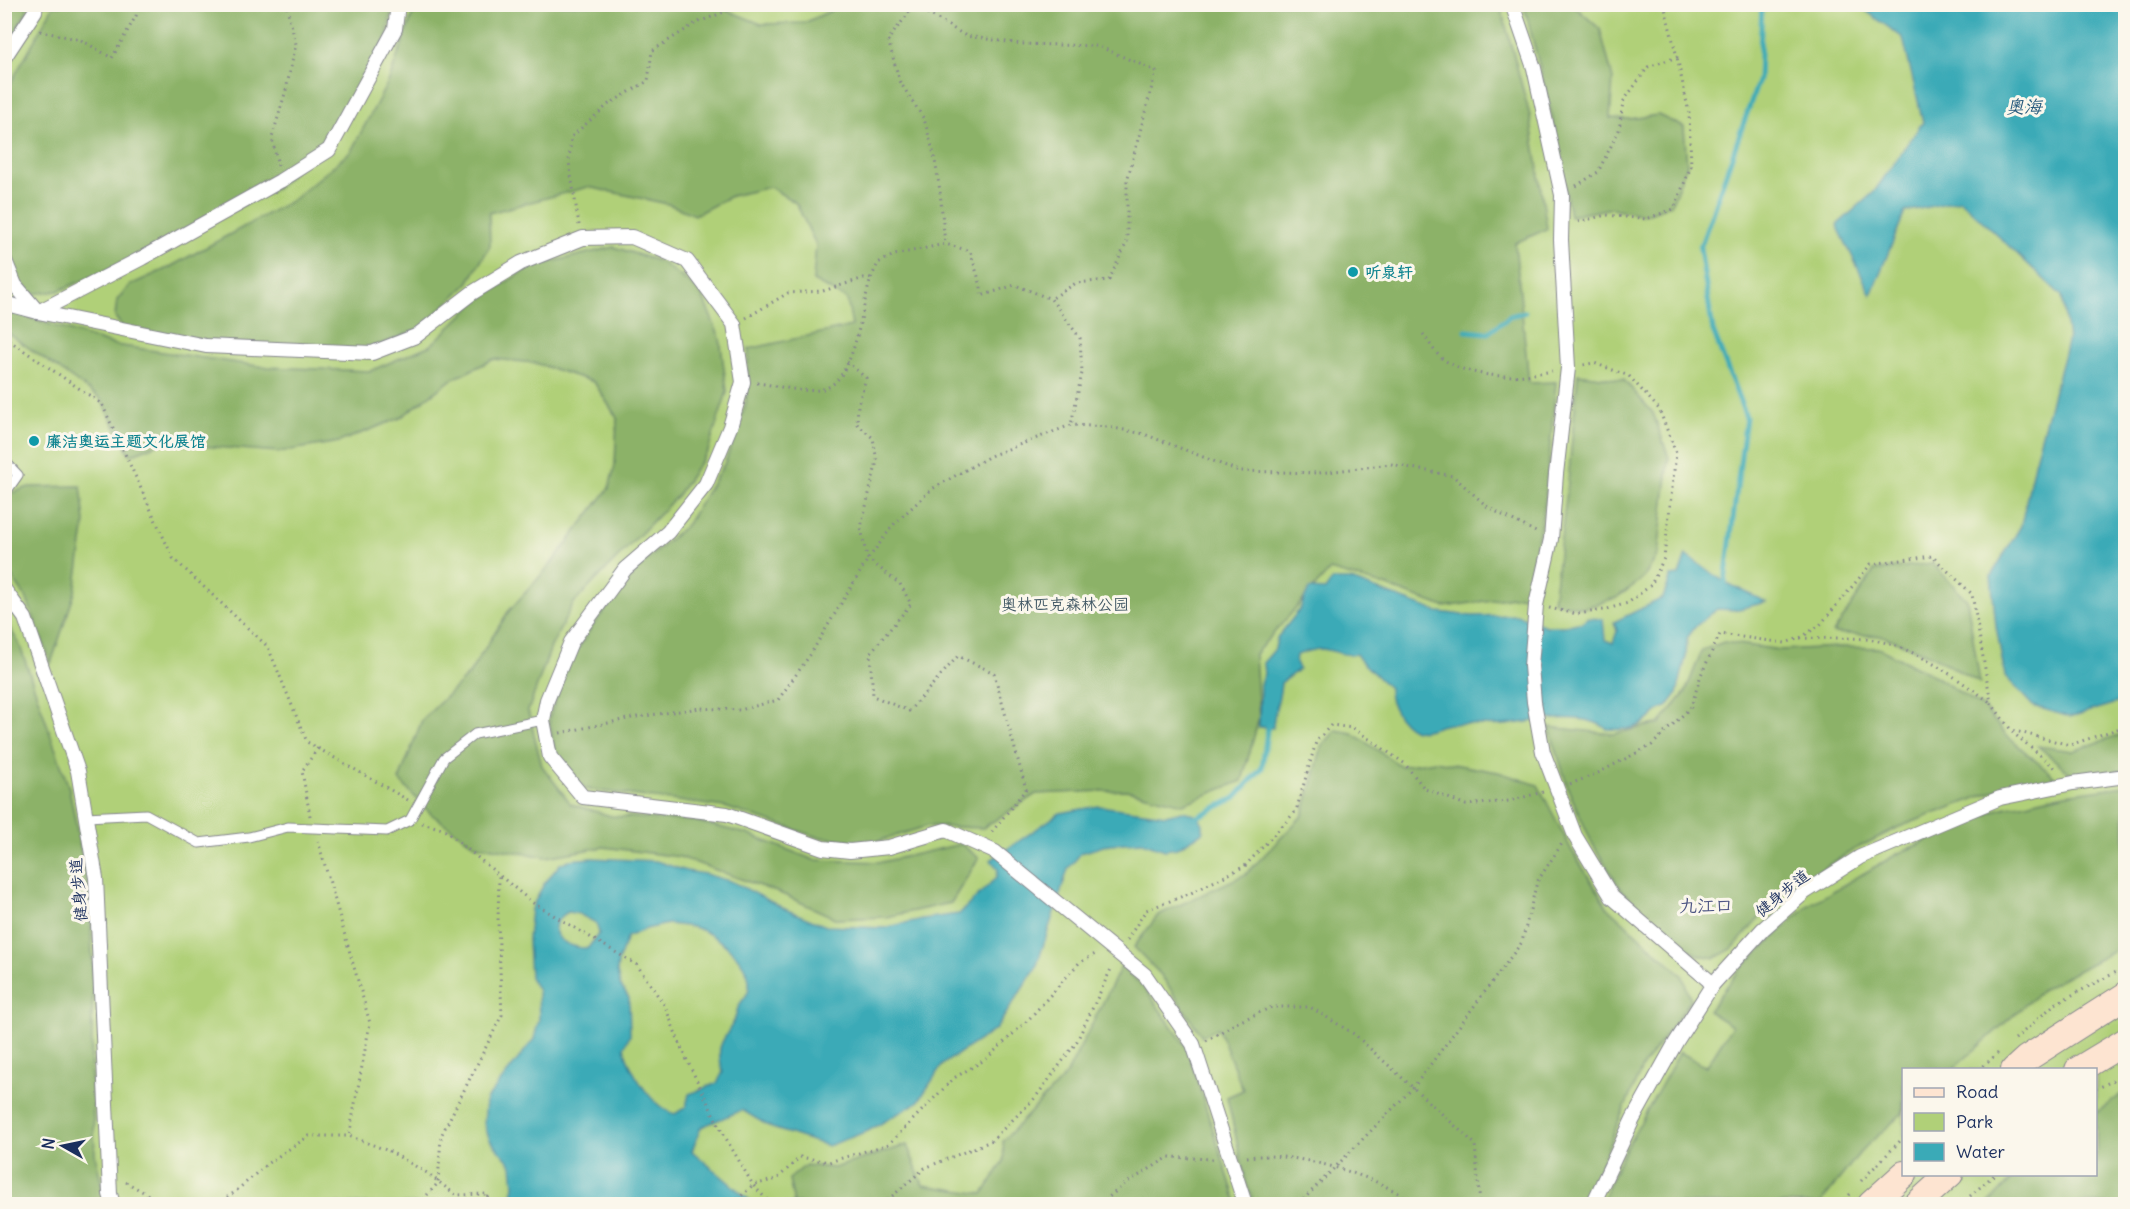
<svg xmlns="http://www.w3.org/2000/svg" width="2130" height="1209" viewBox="0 0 2130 1209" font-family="Delius,'LXGW WenKai TC',sans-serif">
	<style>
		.green { fill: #b0d078; stroke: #66806b; stroke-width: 1.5; fill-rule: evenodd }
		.forest { fill: #8cb268; stroke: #547063; stroke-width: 1.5 }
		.water { fill: #3aaab7; stroke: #2a6c8a; stroke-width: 1.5; fill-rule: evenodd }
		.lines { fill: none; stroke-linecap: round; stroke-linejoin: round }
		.stream { stroke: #3aaab7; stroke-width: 5 }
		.service-casing { stroke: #85868d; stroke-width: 11 }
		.pedestrian-casing { stroke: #85868d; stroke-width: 16 }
		.secondary-casing { stroke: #85868d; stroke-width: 28 }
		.path { stroke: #85868d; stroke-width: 3; stroke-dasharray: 1.5 4.5; stroke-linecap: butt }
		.service { stroke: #fff; stroke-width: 9 }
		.pedestrian { stroke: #fff; stroke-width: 14 }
		.secondary { stroke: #fde4d1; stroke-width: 26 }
		.path-bridge { stroke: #85868d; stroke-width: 3; stroke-dasharray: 1.5 4.5; stroke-linecap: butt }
		.culture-dot { fill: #0f9aa8; stroke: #fbf7ec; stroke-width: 2 }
		.labels { text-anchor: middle; stroke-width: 6; stroke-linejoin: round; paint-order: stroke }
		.culture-label { font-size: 16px; font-weight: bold; fill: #0d838f; stroke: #fbf7ec; text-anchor: start }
		.park-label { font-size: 16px; fill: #405764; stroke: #fbf7ec }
		.street-label { font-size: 16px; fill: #1b2f5e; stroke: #fbf7ec }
		.water-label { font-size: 18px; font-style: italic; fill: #265a7d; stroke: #fbf7ec }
		.neighbourhood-label { font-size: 18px; fill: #4e5684; stroke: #fbf7ec }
	</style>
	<rect width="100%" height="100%" fill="#fbf7ec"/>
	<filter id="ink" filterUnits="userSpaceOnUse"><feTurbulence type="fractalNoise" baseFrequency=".0167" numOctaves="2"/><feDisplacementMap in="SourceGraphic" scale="12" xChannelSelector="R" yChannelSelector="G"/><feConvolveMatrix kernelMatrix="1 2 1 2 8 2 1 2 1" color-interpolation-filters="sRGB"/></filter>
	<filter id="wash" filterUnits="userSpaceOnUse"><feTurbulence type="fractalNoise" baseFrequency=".008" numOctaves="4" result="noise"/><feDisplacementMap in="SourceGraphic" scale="24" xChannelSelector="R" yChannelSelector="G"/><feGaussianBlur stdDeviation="1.35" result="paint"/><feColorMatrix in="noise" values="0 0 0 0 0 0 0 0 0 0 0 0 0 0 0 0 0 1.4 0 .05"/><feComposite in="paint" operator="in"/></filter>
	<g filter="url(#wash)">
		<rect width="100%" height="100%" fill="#efdebc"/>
		<path class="green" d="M 5,5 L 2125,5 L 2125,1204 L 5,1204 ZM 1904,1070 L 2096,1070 L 2096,1174 L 1904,1174 Z"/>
		<g class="forest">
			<path d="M 845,4 L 1500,4 L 1530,116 L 1547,229 L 1515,243 L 1529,383 L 1556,382 L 1545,503 L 1526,595 L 1444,607 L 1386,586 L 1330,570 L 1255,654 L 1259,718 L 1242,781 L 1183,804 L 1126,790 L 1036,794 L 983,828 L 927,826 L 872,843 L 818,837 L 725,807 L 585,789 L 555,755 L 549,718 L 567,666 L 593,625 L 637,569 L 687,524 L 725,463 L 746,403 L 749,349 L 852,326 L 847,299 L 813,281 L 816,245 L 796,203 L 770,187 L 731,196 L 695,215 L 668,204 L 588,187 L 489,213 L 490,246 L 468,283 L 421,328 L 367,350 L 265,349 L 124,329 L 115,317 L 117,300 L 130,285 L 168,268 L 293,200 L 351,151 L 389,80 L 416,5 L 714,5 L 761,24 L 804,23 Z"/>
			<path d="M 5,5 L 28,5 L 27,11 L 5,48 Z"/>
			<path d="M 54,5 L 393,5 L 387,36 L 335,131 L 276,189 L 108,270 L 58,291 L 31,294 L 18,281 L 5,250 L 4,95 Z"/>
			<path d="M 1524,5 L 1573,5 L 1600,29 L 1613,79 L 1610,118 L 1629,119 L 1658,115 L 1684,127 L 1687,165 L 1671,205 L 1644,215 L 1612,208 L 1570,216 L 1552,116 Z"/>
			<path d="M 614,247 L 661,262 L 700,291 L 720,338 L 727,392 L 708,451 L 677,496 L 573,604 L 551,647 L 528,711 L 542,766 L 571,804 L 611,816 L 694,821 L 747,834 L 814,860 L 882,862 L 961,844 L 979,858 L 951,903 L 886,917 L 837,919 L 782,894 L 680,857 L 604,847 L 546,857 L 475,845 L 431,814 L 399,780 L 422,720 L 469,674 L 508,612 L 551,564 L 609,488 L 615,465 L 617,418 L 594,382 L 535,363 L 494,359 L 451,380 L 400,418 L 339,442 L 279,452 L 161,443 L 130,455 L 101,399 L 5,331 L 5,310 L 115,345 L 265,367 L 370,371 L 431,345 L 478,300 L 530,267 Z"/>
			<path d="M 1578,374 L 1624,380 L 1653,413 L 1669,458 L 1658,554 L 1644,578 L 1616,598 L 1584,608 L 1553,602 L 1568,483 Z"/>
			<path d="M 81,486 L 85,522 L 75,592 L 51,663 L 26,597 L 5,568 L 5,495 L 29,487 Z"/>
			<path d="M 1932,563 L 1967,600 L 1980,683 L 1932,656 L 1883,636 L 1833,633 L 1874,571 Z"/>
			<path d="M 4,619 L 19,643 L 69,788 L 90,897 L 93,982 L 91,1070 L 95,1154 L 106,1204 L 5,1204 Z"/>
			<path d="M 1724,642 L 1780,650 L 1839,647 L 1878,648 L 1931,674 L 1983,707 L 2007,736 L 2058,780 L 1997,790 L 1899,827 L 1853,850 L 1779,896 L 1732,949 L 1715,958 L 1695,954 L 1662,928 L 1622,891 L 1592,843 L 1569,791 L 1549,727 L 1614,734 L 1660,723 L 1685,693 L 1702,650 Z"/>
			<path d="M 1336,730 L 1352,733 L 1401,766 L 1435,761 L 1498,772 L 1538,785 L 1572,851 L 1608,908 L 1682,975 L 1691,1000 L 1643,1066 L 1614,1132 L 1585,1204 L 1254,1204 L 1246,1182 L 1227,1097 L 1243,1090 L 1218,1028 L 1202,1036 L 1161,975 L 1134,947 L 1158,915 L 1246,874 L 1303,815 L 1322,746 Z"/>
			<path d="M 2125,733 L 2125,770 L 2076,778 L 2038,746 L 2073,751 Z"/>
			<path d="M 2125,786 L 2125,945 L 2042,990 L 1953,1069 L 1904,1070 L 1903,1113 L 1862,1150 L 1820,1204 L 1601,1204 L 1619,1161 L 1680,1052 L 1706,1067 L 1732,1026 L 1708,1011 L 1741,968 L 1807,906 L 1899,853 L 1999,809 L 2065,794 Z"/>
			<path d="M 1121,967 L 1143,986 L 1186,1046 L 1237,1204 L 794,1204 L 789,1179 L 806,1165 L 834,1168 L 907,1145 L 923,1185 L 983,1194 L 1004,1161 L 1003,1141 L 1066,1075 Z"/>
			<path d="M 2125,1092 L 2125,1204 L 1988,1204 L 2016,1175 L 2096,1174 L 2096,1113 Z"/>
		</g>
		<g class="water">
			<path d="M 1858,5 L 2125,5 L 2126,699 L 2123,701 L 2070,717 L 2033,706 L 2005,676 L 1996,626 L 1991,576 L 2021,526 L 2034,463 L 2068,339 L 2062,296 L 1960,200 L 1905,212 L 1871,295 L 1837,225 L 1874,192 L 1923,122 L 1903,38 Z"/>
			<path d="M 1686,555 L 1725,582 L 1766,602 L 1735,610 L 1717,609 L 1696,626 L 1687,638 L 1686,656 L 1677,694 L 1667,707 C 1656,709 1654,717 1644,723 C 1633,730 1620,730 1607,729 C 1583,710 1533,722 1504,725 C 1486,727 1468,723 1449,724 C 1438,725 1424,734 1413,729 C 1400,723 1388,703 1389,688 L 1361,661 L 1356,654 C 1344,657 1334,650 1322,649 C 1313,649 1305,652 1297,655 L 1295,660 L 1299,669 L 1281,683 C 1280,700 1273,712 1273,728 L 1259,727 L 1260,684 L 1264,674 L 1263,663 L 1275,649 L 1277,638 L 1300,609 L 1309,589 L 1325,590 L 1332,580 L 1351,580 L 1438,612 L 1472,616 L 1518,615 L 1546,626 L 1563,626 L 1583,622 L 1587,618 L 1603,619 L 1605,640 L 1613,643 L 1617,631 L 1614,622 L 1663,598 L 1671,576 L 1679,575 Z"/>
			<path d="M 1099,806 L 1166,815 L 1182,811 L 1190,813 L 1199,817 L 1203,824 L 1203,832 L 1177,848 L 1165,850 L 1142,842 L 1110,844 L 1081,853 L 1068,869 L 1036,968 L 996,1029 L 943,1064 L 918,1102 L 868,1131 L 828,1146 L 772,1128 L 742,1110 L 701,1127 L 692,1151 L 754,1204 L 510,1204 L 514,1186 L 512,1165 L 490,1140 L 484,1124 L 486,1100 L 534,1039 L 539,1019 L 538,991 L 530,977 L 528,939 L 531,909 L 544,884 L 560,864 L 569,860 L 591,858 L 656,861 L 686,871 L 705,874 L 733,882 L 787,910 L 826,926 L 884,928 L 922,919 L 959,914 L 997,877 L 998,869 L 991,860 L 1060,813 ZM 568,912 L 579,914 L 596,923 L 599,933 L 588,948 C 564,949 539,929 568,912 ZM 668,924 C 677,925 687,925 696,928 C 718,935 756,965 748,992 C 746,997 740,1002 738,1008 C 736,1012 736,1017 734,1021 C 722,1044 715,1044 723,1072 L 717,1083 L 689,1094 L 686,1107 L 675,1114 C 652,1108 629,1070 624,1047 L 630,1035 L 629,998 L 620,985 L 617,972 L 618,962 L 627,937 L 646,929 Z"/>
		</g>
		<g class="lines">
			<g class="stream">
				<path d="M 1466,331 L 1488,333 L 1510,316 L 1525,312"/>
				<path d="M 1721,585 L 1725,582 L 1746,417 L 1713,331 L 1700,248 L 1759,79 L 1762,4"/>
				<path d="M 1193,819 L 1235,798 L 1262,768 L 1268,724"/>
			</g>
		</g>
	</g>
	<g filter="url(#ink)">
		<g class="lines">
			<defs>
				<g id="service">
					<path d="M 4,460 L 18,475 L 4,495"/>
					<path d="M 86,817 L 146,814 L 199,843 L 249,837 L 288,827 L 387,831 L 410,820 L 444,758 L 475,734 L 543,720"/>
				</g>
				<g id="pedestrian">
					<path d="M 1512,4 L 1534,68 L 1562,195 L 1561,240 L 1568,368 L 1556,474 L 1551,539 L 1536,605 L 1531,666 L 1534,702 L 1543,752 L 1575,836 L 1612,897 L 1713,984"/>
					<path d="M 4,58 L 35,11 L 36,4"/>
					<path d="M 4,258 L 15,285 L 38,312 L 142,258 L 280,181 L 329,150 L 395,29 L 398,4"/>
					<path d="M 4,303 L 38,312 L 206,346 L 372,353 L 416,336 L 472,293 L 521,263 L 583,238 L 632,237 L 687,261 L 734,324 L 743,382 L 730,427 L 706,484 L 668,532 L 625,569 L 571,642 L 547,700 L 543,720 L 550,757 L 583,797 L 727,814 L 823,848 L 850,851 L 889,847 L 946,830 L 995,852 L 1145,975 L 1193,1044 L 1245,1204"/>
					<path d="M 4,589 L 25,618 L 78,771 L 96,878 L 110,1194 L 113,1204"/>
					<path d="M 1593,1204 L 1633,1119 L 1676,1042 L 1713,984 L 1763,929 L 1805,892 L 1860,857 L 2000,798 L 2073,783 L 2126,776"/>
				</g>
				<g id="secondary">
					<path d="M 2014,1070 L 2026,1059 L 2126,995"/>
					<path d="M 2078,1070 L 2126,1041"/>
					<path d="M 1871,1204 L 1904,1174"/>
					<path d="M 1917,1204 L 1950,1174"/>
				</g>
			</defs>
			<use href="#service" class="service-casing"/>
			<use href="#pedestrian" class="pedestrian-casing"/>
			<use href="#secondary" class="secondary-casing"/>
			<g class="path">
				<path d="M 912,4 L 966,36 L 1021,44 L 1098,46 L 1156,71 L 1127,181 L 1127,242 L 1109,280 L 1076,283 L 1051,299"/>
				<path d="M 913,7 L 888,40 L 900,82 L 924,119 L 934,154 L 940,191 L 945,244"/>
				<path d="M 40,31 L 81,40 L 112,58 L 136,16 L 138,4"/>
				<path d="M 278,166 L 272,138 L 286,90 L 296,44 L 286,4"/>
				<path d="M 1576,186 L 1598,172 L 1619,130 L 1623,102 L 1648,67 L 1677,57 L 1664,4"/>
				<path d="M 1578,222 L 1606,215 L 1646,219 L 1674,209 L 1691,166 L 1689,113 L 1677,57"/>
				<path d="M 579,225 L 569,162 L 571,137 L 609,104 L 648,81 L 652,51 L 696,23 L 727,11 L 730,4"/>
				<path d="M 746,318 L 788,293 L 823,291 L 864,278 L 872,278"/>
				<path d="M 1423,334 C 1429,342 1436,355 1444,360 C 1477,380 1516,378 1552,371"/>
				<path d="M 4,337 L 102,404 L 173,558 L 268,647 L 307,742 L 408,800"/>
				<path d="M 847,362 L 866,378 L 858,405 L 857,424 L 873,438 L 877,461 L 861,527 L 865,549 L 868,559 L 900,584 L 911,604 L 870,653 L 873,696 L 909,711 L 958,656 L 994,673 L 1026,789 L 991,833"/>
				<path d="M 757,383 C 776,385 808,395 826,388 C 855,377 861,311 869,285 C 871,277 875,270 878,263 L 894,255 L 945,244 L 970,251 L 981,286 L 981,296 L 1015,285 L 1051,299 L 1080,338 L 1082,373 L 1071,425"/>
				<path d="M 1549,608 L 1577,614 L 1604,610 L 1628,603 L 1651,585 L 1664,558 L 1676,453 L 1659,409 L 1629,376 L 1594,363 L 1583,365"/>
				<path d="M 1800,638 C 1822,639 1844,637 1866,639 C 1912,644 1953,676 1990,702"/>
				<path d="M 2012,732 L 2058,770"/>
				<path d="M 560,733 L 637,717 L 700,708 L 740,710 L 778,700 L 810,655 L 868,559 L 895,523 L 932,489 L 990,456 L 1071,425 L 1109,427 L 1144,434 L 1239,471 L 1319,473 L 1391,464 L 1453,476 L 1489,508 L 1536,532"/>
				<path d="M 1570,784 L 1598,773 L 1652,745 L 1691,707 L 1701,675 L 1720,634 L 1785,643 L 1800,638 L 1820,625 L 1871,564 L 1932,556 L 1972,594 L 1991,703 L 2011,730 L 2070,745 L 2126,726"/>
				<path d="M 310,816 L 302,771 L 318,748"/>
				<path d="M 422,823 L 443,829 L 533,903 L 637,965 L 665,1006 L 683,1052 L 720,1128 L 753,1185 L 771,1204"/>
				<path d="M 318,841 L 370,1023 L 349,1136"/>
				<path d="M 1127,940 L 1146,910 L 1191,893 L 1245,866 L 1296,811 L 1316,742 L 1331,725 L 1353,728 L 1404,763 L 1425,789 L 1466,805 L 1509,801 L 1543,792"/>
				<path d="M 2015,1039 L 2055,1004 L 2126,967"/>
				<path d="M 1206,1041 L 1236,1023 L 1272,1007 L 1310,1007 L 1354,1034 L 1475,1144 L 1480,1204"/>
				<path d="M 1979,1070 L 1998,1053"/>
				<path d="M 2096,1089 L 2126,1074"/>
				<path d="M 1247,1157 C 1285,1152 1338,1166 1374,1181 C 1389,1187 1404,1197 1419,1204"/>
				<path d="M 1861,1181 L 1904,1137"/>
				<path d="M 126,1182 L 164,1204"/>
				<path d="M 217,1204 L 235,1192 L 268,1163 L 309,1136 L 349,1136 L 389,1151"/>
				<path d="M 419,1204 L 438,1183 L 441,1136 L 502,1015 L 498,922 L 499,875"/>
				<path d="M 733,1204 L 753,1185 L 777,1179 L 800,1157 L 829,1162 L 889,1144 L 954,1078 L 986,1059 L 1029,1019 L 1079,963 L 1097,953"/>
				<path d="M 883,1204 L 925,1168 L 991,1141 L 1035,1098 L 1076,1043 L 1112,967"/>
				<path d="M 1100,1204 L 1125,1184 L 1169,1157 L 1213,1159"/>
				<path d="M 1299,1204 L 1413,1088 L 1522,942 L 1537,882 L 1563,842"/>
				<path d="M 1561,1204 L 1579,1199"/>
				<path d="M 1841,1204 L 1853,1191"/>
				<path d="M 1961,1204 L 1995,1174"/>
			</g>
			<use href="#service" class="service"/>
			<use href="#pedestrian" class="pedestrian"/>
			<use href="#secondary" class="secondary"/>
			<path class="path-bridge" d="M 389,1151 L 427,1173 L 456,1195 L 488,1194 L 487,1204"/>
		</g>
	</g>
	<g class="culture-dot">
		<circle cx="1353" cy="272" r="6"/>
		<circle cx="34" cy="441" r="6"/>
	</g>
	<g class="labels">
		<g class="culture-label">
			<text x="1365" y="278">听泉轩</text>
			<text x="46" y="447">廉洁奥运主题文化展馆</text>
		</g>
		<g class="park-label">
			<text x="1065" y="610">奥林匹克森林公园</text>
		</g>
		<g class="street-label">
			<text transform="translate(78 890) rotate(-95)" y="6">健身步道</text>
			<text transform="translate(1782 893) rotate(-39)" y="6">健身步道</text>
		</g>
		<g class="water-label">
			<text x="2024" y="113">奥海</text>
		</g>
		<g class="neighbourhood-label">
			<text x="1706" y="912">九江口</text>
		</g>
	</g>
	<rect width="2130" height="1209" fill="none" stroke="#fbf7ec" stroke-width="24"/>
	<rect x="1902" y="1068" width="195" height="108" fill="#fbf7ec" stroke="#a1a7b3" stroke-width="1.5"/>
	<rect x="1914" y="1088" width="30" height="9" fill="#fde4d1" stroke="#a1a7b3" stroke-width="1.5"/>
	<text x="1956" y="1098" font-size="18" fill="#1b2f5e">Road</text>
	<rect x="1914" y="1113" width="30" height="18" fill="#b0d078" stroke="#a1a7b3" stroke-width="1.5"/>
	<text x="1956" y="1128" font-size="18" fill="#1b2f5e">Park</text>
	<rect x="1914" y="1143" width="30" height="18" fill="#3aaab7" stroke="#a1a7b3" stroke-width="1.5"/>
	<text x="1956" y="1158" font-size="18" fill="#1b2f5e">Water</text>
	<g transform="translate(63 1146) rotate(279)" stroke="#fbf7ec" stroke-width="4.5" paint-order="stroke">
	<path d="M0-4.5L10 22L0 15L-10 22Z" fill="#1b2f5e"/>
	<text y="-9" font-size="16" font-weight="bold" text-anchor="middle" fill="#1b2f5e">N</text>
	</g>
</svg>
